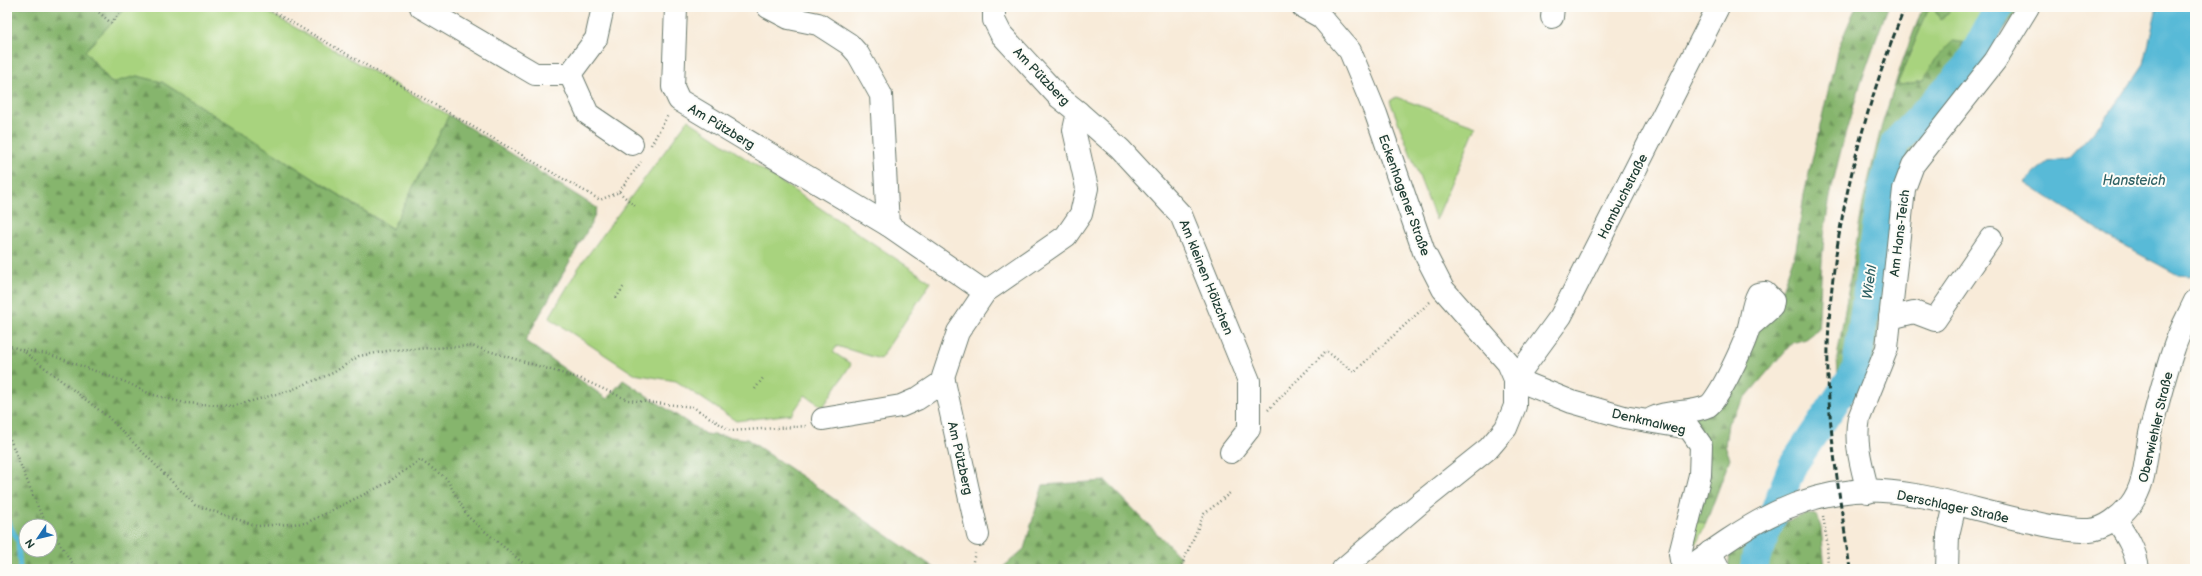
<svg xmlns="http://www.w3.org/2000/svg" width="2202" height="576" viewBox="0 0 2202 576" font-family="'Balsamiq Sans',sans-serif">
	<style>
		.green { fill: #a8d37e; stroke: #648859 }
		.forest { fill: url(#forest-firs); stroke: #527950; fill-rule: evenodd }
		.water { fill: #59bad7; stroke: #3c7c86 }
		.lines { fill: none; stroke-linecap: round; stroke-linejoin: round }
		.stream { stroke: #59bad7; stroke-width: 5 }
		.river { stroke: #59bad7; stroke-width: 29 }
		.minor-casing { stroke: #6b7a6e; stroke-width: 24 }
		.major-casing { stroke: #6b7a6e; stroke-width: 24 }
		.path { stroke: #6b7a6e; stroke-width: 2.5; stroke-dasharray: 1 3; stroke-linecap: butt }
		.minor { stroke: #fff; stroke-width: 22 }
		.major { stroke: #fff; stroke-width: 22 }
		.rail { stroke: #1f3d34; stroke-width: 3; stroke-dasharray: 6 3; stroke-linecap: butt }
		.labels { text-anchor: middle; stroke-width: 4; stroke-linejoin: round; paint-order: stroke }
		.street-label { font-size: 13px; fill: #1f3d34; stroke: #fdfcf7 }
		.water-label { font-size: 14px; font-style: italic; fill: #306265; stroke: #fdfcf7 }
	</style>
	<defs>
		<pattern id="forest-firs" width="22" height="20" patternUnits="userSpaceOnUse"><rect width="22" height="20" fill="#86b56d"/><path d="M5 1l3.5 6h-7zM16 11l3.5 6h-7z" fill="#6d945a"/></pattern>
	</defs>
	<rect width="100%" height="100%" fill="#fdfcf7"/>
	<filter id="ink" filterUnits="userSpaceOnUse"><feTurbulence type="fractalNoise" baseFrequency=".025" numOctaves="2"/><feDisplacementMap in="SourceGraphic" scale="8" xChannelSelector="R" yChannelSelector="G"/><feConvolveMatrix kernelMatrix="1 2 1 2 8 2 1 2 1" color-interpolation-filters="sRGB"/></filter>
	<filter id="wash" filterUnits="userSpaceOnUse"><feTurbulence type="fractalNoise" baseFrequency=".012" numOctaves="4" result="noise"/><feDisplacementMap in="SourceGraphic" scale="16" xChannelSelector="R" yChannelSelector="G"/><feGaussianBlur stdDeviation="0.9" result="paint"/><feColorMatrix in="noise" values="0 0 0 0 0 0 0 0 0 0 0 0 0 0 0 0 0 1.4 0 .05"/><feComposite in="paint" operator="in"/></filter>
	<g filter="url(#wash)">
		<rect width="100%" height="100%" fill="#f8ebd9"/>
		<g class="green">
			<path d="M 126,7 L 259,7 L 449,115 L 393,229 L 162,82 L 137,76 L 112,83 L 85,51 Z"/>
			<path d="M 1931,7 L 1933,7 L 1940,19 L 1949,13 L 1951,7 L 1985,7 L 1968,43 L 1936,58 L 1923,81 L 1901,85 L 1898,82 L 1928,10 Z"/>
			<path d="M 1396,97 L 1476,126 L 1436,220 L 1390,101 Z"/>
			<path d="M 688,120 L 931,282 L 880,359 L 837,346 L 833,352 L 851,364 L 823,407 L 805,395 L 792,414 L 736,421 L 676,381 L 634,374 L 549,318 L 579,267 Z"/>
			<path d="M 1693,521 L 1706,523 L 1697,542 L 1691,546 Z"/>
		</g>
		<g class="forest">
			<path d="M 7,7 L 126,7 L 85,51 L 111,83 L 137,76 L 162,82 L 392,229 L 449,115 L 597,208 L 592,222 L 525,341 L 607,399 L 623,380 L 705,434 L 747,439 L 936,569 L 7,569 ZM 26,526 L 50,526 L 50,550 L 26,550 Z"/>
			<path d="M 1856,7 L 1888,7 C 1863,74 1839,144 1827,214 C 1821,252 1821,292 1818,330 L 1806,339 L 1792,343 L 1745,398 L 1728,423 L 1725,446 L 1730,458 L 1706,523 L 1693,521 L 1703,446 L 1665,417 L 1699,413 L 1747,339 L 1774,313 L 1796,250 L 1804,195 L 1838,48 Z"/>
			<path d="M 1923,7 L 1931,7 L 1928,10 L 1898,82 L 1901,85 L 1923,81 L 1936,58 L 1952,41 L 1968,43 L 1985,7 L 2020,7 L 1961,91 L 1914,145 L 1902,170 L 1872,372 L 1840,414 L 1837,358 L 1863,203 L 1881,128 L 1903,60 Z"/>
			<path d="M 1933,7 L 1951,7 L 1949,13 L 1940,19 Z"/>
			<path d="M 1106,481 L 1180,557 L 1173,569 L 1001,569 L 1024,549 L 1043,485 Z"/>
			<path d="M 1806,514 L 1817,515 L 1821,528 L 1825,569 L 1728,569 L 1730,553 L 1776,526 Z"/>
		</g>
		<path class="water" d="M 2157,7 L 2195,7 L 2195,266 L 2190,276 L 2178,275 L 2115,241 L 2025,182 L 2048,162 L 2069,158 L 2111,112 L 2144,64 Z"/>
		<g class="lines">
			<path class="stream" d="M 7,520 L 18,541 L 20,569"/>
			<path class="river" d="M 1754,569 L 1756,557 L 1793,465 L 1856,371 L 1882,191 L 1895,143 L 1968,66 L 1999,7"/>
		</g>
	</g>
	<g filter="url(#ink)">
		<g class="lines">
			<defs>
				<g id="minor">
					<path d="M 421,7 L 535,74 L 570,74 L 596,39 L 603,7"/>
					<path d="M 676,7 L 673,87 L 679,100 L 888,225"/>
					<path d="M 768,7 L 789,18 L 818,24 L 849,44 L 858,54 L 881,95 L 888,225 L 985,292"/>
					<path d="M 1552,17 L 1553,7"/>
					<path d="M 570,74 L 588,114 L 632,144"/>
					<path d="M 1078,112 L 1120,149 L 1181,215 L 1249,381 L 1249,429 L 1231,452"/>
					<path d="M 1890,318 L 1914,312 L 1935,320 L 1991,238"/>
					<path d="M 1653,418 C 1670,410 1692,414 1708,406 C 1719,400 1746,341 1749,327 C 1752,316 1752,305 1758,294 L 1765,293 L 1773,301 L 1772,307 L 1749,327"/>
					<path d="M 823,419 L 901,406 L 917,399 L 944,381"/>
					<path d="M 1868,492 C 1862,467 1854,443 1859,418 L 1887,348 L 1904,189 L 1913,165 L 1995,61 L 2028,7"/>
					<path d="M 2116,520 C 2126,535 2136,550 2138,569"/>
					<path d="M 978,535 L 943,377 L 958,332 L 985,292 L 1066,236 L 1081,214 L 1087,188 L 1074,130 L 1078,112 L 1059,97 L 1001,34 L 994,20 L 994,7"/>
					<path d="M 1710,552 L 1719,569"/>
					<path d="M 1687,569 L 1681,560 L 1680,554 L 1700,475 L 1701,445 L 1689,428 L 1624,417 L 1572,402 L 1515,379 L 1561,316 L 1718,7"/>
					<path d="M 1947,569 L 1948,535 L 1955,505"/>
				</g>
				<g id="major">
					<path d="M 1303,7 L 1321,17 L 1350,51 L 1376,114 L 1424,252 L 1443,289 L 1508,363 L 1515,379 L 1515,406 L 1506,428 L 1489,448 L 1419,504 L 1343,569"/>
					<path d="M 1687,569 C 1740,531 1786,497 1854,491 C 1914,487 1974,511 2032,522 C 2050,526 2071,531 2090,530 C 2105,529 2121,516 2130,505 C 2147,484 2145,454 2151,429 C 2158,402 2165,374 2174,348 C 2179,332 2188,316 2195,301"/>
				</g>
			</defs>
			<use href="#minor" class="minor-casing"/>
			<use href="#major" class="major-casing"/>
			<g class="path">
				<path d="M 93,7 L 111,23 L 126,7"/>
				<path d="M 265,7 L 600,200 L 619,192 L 641,162"/>
				<path d="M 651,145 L 668,115"/>
				<path d="M 619,192 L 636,207"/>
				<path d="M 616,298 L 624,286"/>
				<path d="M 7,345 L 22,350 L 108,417 L 195,505 L 257,526 L 306,523 L 387,483 L 420,460 L 446,478 L 468,517 L 530,569"/>
				<path d="M 22,350 L 48,354 L 128,383 L 150,394 L 185,403 L 234,406 L 291,390 L 333,373 L 359,356 L 393,350 L 472,346 L 581,379 L 628,400 L 693,407 L 731,431 L 807,426"/>
				<path d="M 755,389 L 763,378"/>
				<path d="M 1268,410 L 1326,351 L 1354,372 L 1430,302"/>
				<path d="M 7,432 L 40,512 L 49,526"/>
				<path d="M 1823,516 L 1827,541 L 1828,569"/>
				<path d="M 50,528 L 76,569"/>
				<path d="M 971,569 L 975,553"/>
				<path d="M 1180,569 L 1204,514 L 1230,493"/>
			</g>
			<use href="#minor" class="minor"/>
			<use href="#major" class="major"/>
			<path class="rail" d="M 1850,569 C 1840,496 1826,421 1828,347 C 1831,231 1862,114 1905,7"/>
		</g>
	</g>
	<g class="labels">
		<g class="street-label">
			<text transform="translate(1042 76) rotate(46)" y="5">Am Pützberg</text>
			<text transform="translate(722 126) rotate(31)" y="5">Am Pützberg</text>
			<text transform="translate(1405 195) rotate(70)" y="5">Eckenhagener Straße</text>
			<text transform="translate(1622 196) rotate(-63)" y="5">Hambuchstraße</text>
			<text transform="translate(1899 233) rotate(-83)" y="5">Am Hans-Teich</text>
			<text transform="translate(1207 277) rotate(68)" y="5">Am kleinen Hölzchen</text>
			<text transform="translate(1649 421) rotate(13)" y="5">Denkmalweg</text>
			<text transform="translate(2155 427) rotate(-77)" y="5">Oberwiehler Straße</text>
			<text transform="translate(961 458) rotate(77)" y="5">Am Pützberg</text>
			<text transform="translate(1953 506) rotate(12)" y="5">Derschlager Straße</text>
		</g>
		<g class="water-label">
			<text x="2134" y="185">Hansteich</text>
			<text transform="translate(1869 282) rotate(-82)" y="5">Wiehl</text>
		</g>
	</g>
	<rect width="2202" height="576" fill="none" stroke="#fdfcf7" stroke-width="24"/>
	<g transform="translate(38 538) rotate(235)"><circle r="19" fill="#fdfcf7" stroke="#a4b0a9"/>
	<path d="M0-3L7 15L0 10L-7 15Z" fill="#1f6fb2"/>
	<text y="-6" font-size="11" font-weight="bold" text-anchor="middle" fill="#1f3d34">N</text>
	</g>
</svg>
